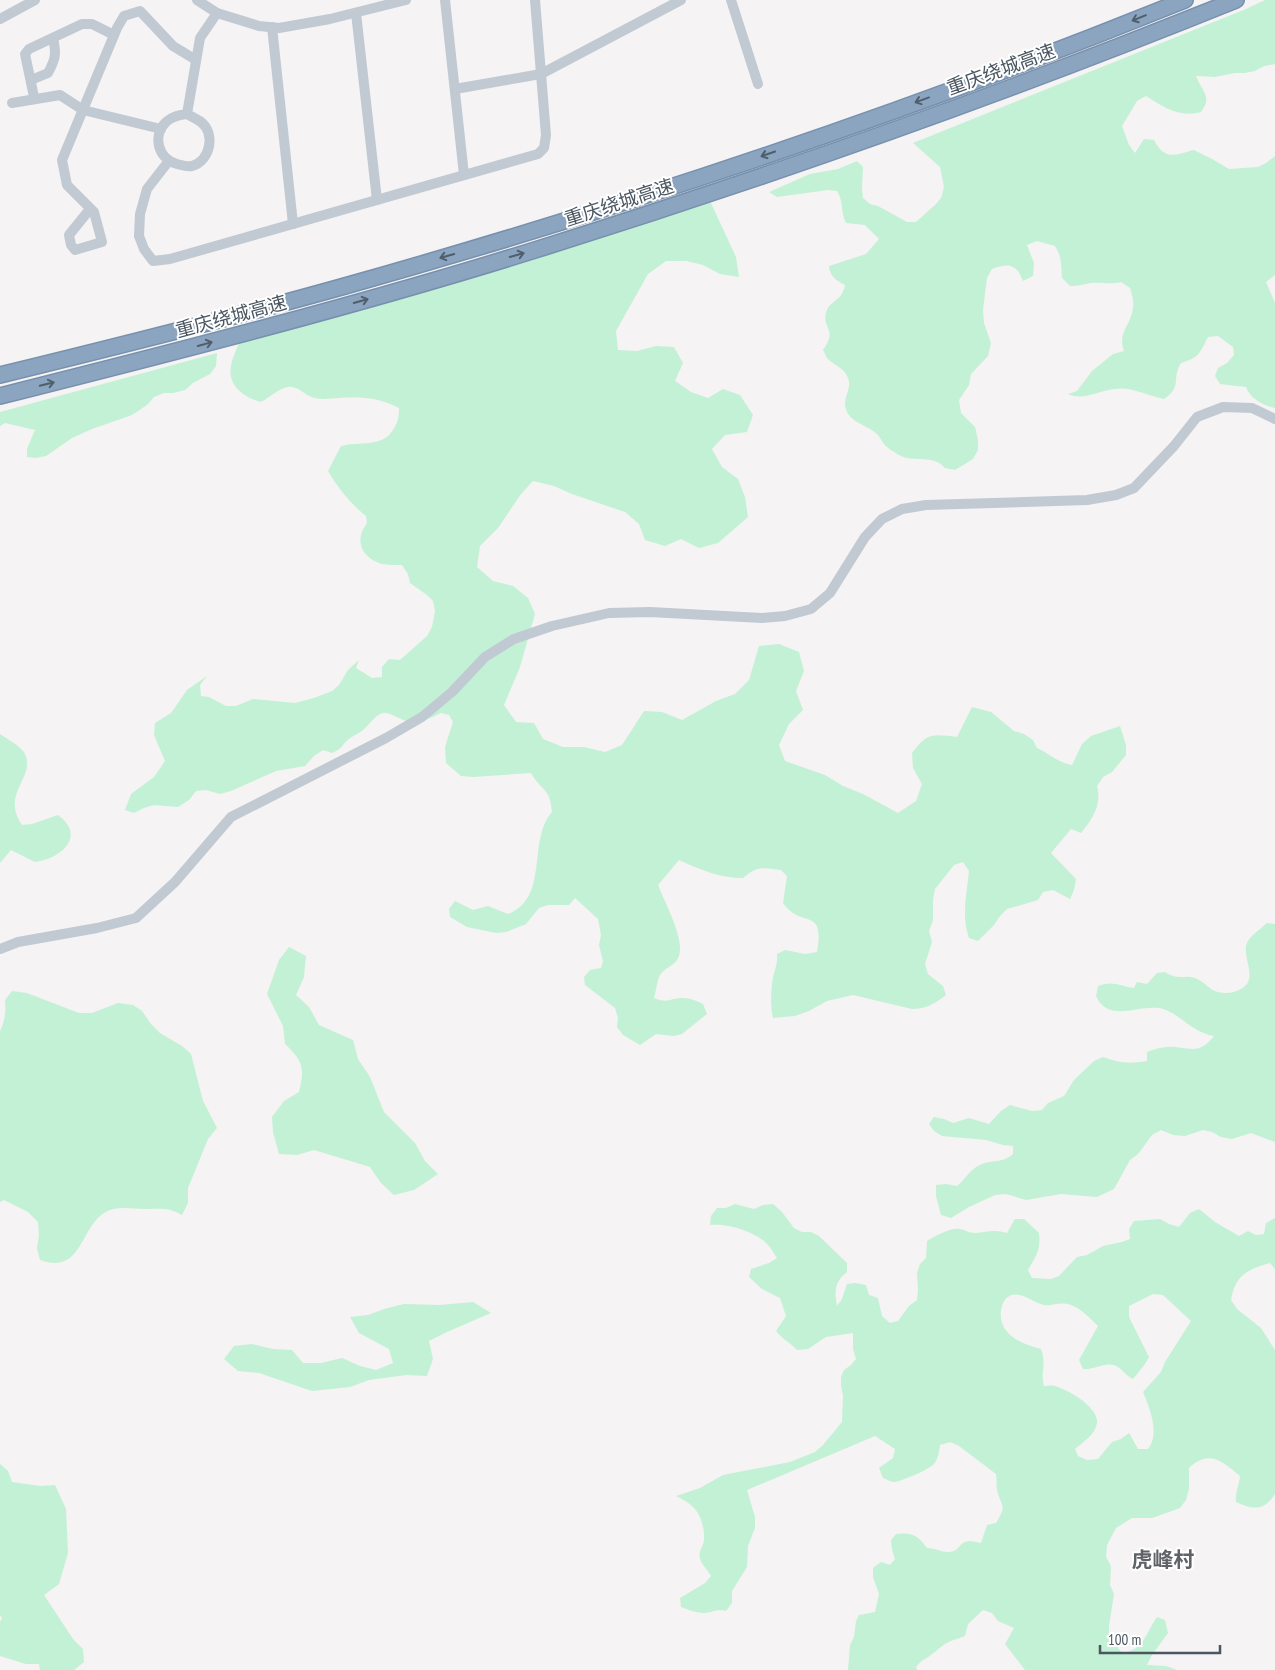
<svg xmlns="http://www.w3.org/2000/svg" width="1275" height="1670" viewBox="0 0 1275 1670" font-family="'PT Sans Narrow','Noto Sans SC',sans-serif">
	<style>
		.green { fill: #c3f1d5; fill-rule: evenodd }
		.lines { fill: none; stroke-linecap: round; stroke-linejoin: round }
		.highway-casing { stroke: #7690ad; stroke-width: 18 }
		.minor { stroke: #c1cad2; stroke-width: 10 }
		.highway { stroke: #8ba5c1; stroke-width: 15 }
		.oneway { stroke: #505e6b }
		.labels { text-anchor: middle; stroke-width: 4; stroke-linejoin: round; paint-order: stroke }
		.street-label { font-size: 19px; fill: #4a5661; stroke: #fff }
		.quarter-label { font-size: 21px; font-weight: bold; fill: #5f6368; stroke: #fff }
	</style>
	<rect width="100%" height="100%" fill="#f5f3f3"/>
	<g class="green">
		<path d="M 1265,0 L 1275,0 L 1275,64 L 1264,66 L 1255,71 L 1245,73 L 1235,73 L 1215,77 L 1196,76 C 1202,92 1213,96 1201,112 C 1180,118 1163,107 1146,96 L 1137,101 L 1122,126 L 1129,145 L 1135,153 L 1144,139 L 1154,140 C 1165,161 1175,155 1194,150 L 1212,159 L 1229,169 L 1258,167 L 1266,163 L 1275,156 L 1275,275 L 1266,282 L 1275,303 L 1275,408 C 1262,405 1251,399 1246,387 L 1220,384 L 1215,376 L 1218,368 L 1227,363 L 1234,355 L 1233,347 L 1218,336 L 1208,337 C 1200,353 1199,358 1181,363 C 1171,379 1183,386 1164,399 C 1148,396 1131,386 1114,389 C 1098,391 1083,401 1068,394 L 1077,391 L 1092,371 L 1113,354 L 1124,351 C 1117,332 1131,326 1133,308 C 1134,302 1132,294 1130,288 L 1121,282 C 1110,285 1102,282 1091,283 C 1084,284 1078,286 1070,286 L 1062,278 C 1061,265 1062,257 1055,246 L 1037,241 L 1027,245 L 1034,263 L 1033,276 L 1023,281 C 1016,263 1008,263 992,269 L 987,278 L 983,310 L 984,323 L 991,343 L 988,356 L 971,374 L 969,385 L 959,400 L 961,413 L 975,427 L 978,440 L 978,450 L 973,459 L 955,470 L 945,468 C 932,453 916,464 899,455 C 894,452 887,448 884,444 C 881,440 880,437 877,434 C 866,424 846,422 845,404 C 845,394 852,387 848,378 C 844,368 836,366 829,360 C 826,358 825,353 823,350 C 838,329 822,329 826,313 C 829,300 842,302 845,285 C 836,280 830,277 829,266 L 866,254 L 879,239 L 865,225 L 846,223 C 840,211 844,202 837,191 L 828,190 L 777,197 L 769,192 L 810,174 L 838,169 L 857,161 L 863,167 L 862,188 L 863,198 L 870,204 L 878,206 L 907,222 L 916,222 L 936,204 L 941,198 L 944,187 L 940,167 L 913,143 L 1246,9 Z"/>
		<path d="M 710,201 L 736,257 L 739,277 L 720,274 L 703,265 L 686,261 L 666,261 L 648,274 L 616,331 L 618,350 L 637,351 L 656,346 L 674,347 L 683,363 L 675,381 L 691,392 L 708,398 L 723,389 L 740,395 L 753,415 L 747,432 L 725,435 L 712,449 L 722,467 L 738,479 L 745,497 L 748,517 L 718,543 L 699,548 L 681,539 L 665,546 L 645,540 L 639,524 L 625,512 L 572,494 L 554,486 L 533,481 L 521,494 L 498,528 L 480,546 L 477,567 L 493,581 L 513,586 L 528,598 L 535,614 L 520,667 L 504,705 L 516,722 L 534,723 L 543,739 L 563,747 L 584,747 L 605,752 L 622,745 L 644,711 L 662,712 L 682,720 L 716,701 L 735,694 L 749,680 L 759,646 L 779,644 L 799,652 L 804,671 L 796,691 L 803,710 L 789,724 L 779,745 L 785,761 L 825,775 L 843,786 L 863,794 L 898,813 L 916,801 L 922,784 L 913,768 L 912,753 C 927,733 932,734 957,737 L 972,707 L 991,712 L 1014,731 L 1024,734 L 1033,740 L 1037,748 C 1049,753 1058,763 1072,765 L 1082,744 L 1091,736 L 1120,726 L 1126,745 L 1126,755 L 1112,772 L 1103,777 L 1097,786 C 1102,804 1093,819 1081,833 L 1071,829 L 1051,853 L 1076,879 L 1074,890 L 1070,899 L 1053,890 L 1043,892 L 1038,900 L 1007,909 L 1000,916 L 994,925 L 978,941 L 969,938 C 961,915 967,894 969,871 L 963,862 L 954,865 L 935,889 L 933,900 L 933,920 L 929,931 L 932,942 L 925,964 L 928,974 L 943,986 L 946,995 C 936,1003 926,1009 912,1009 L 853,995 L 827,1001 L 809,1011 L 795,1016 L 773,1018 C 770,1006 771,989 773,977 C 775,969 778,963 777,954 L 785,950 L 805,954 L 817,952 C 825,905 802,930 783,903 L 787,876 L 781,870 C 763,868 758,865 743,878 C 719,878 701,870 679,860 L 658,885 C 664,901 685,939 679,956 C 676,966 665,967 660,975 C 657,980 656,992 654,998 C 667,1004 671,998 683,998 C 690,998 697,1001 703,1004 L 707,1014 L 682,1034 L 674,1036 L 656,1034 L 640,1045 L 623,1035 L 617,1027 L 618,1018 L 615,1008 L 585,985 L 584,977 L 590,970 L 601,968 L 603,961 L 599,945 L 601,935 L 598,919 L 575,898 L 569,905 L 548,905 L 539,908 L 526,924 L 506,932 L 496,933 L 467,927 L 450,917 L 449,909 L 455,901 L 473,910 L 488,906 L 508,914 C 550,898 527,840 552,812 C 550,787 542,792 531,773 L 473,777 L 461,776 L 446,763 L 445,747 L 453,722 L 449,715 L 441,713 C 429,719 414,726 401,719 C 395,717 389,712 383,713 C 375,715 371,723 365,728 C 361,733 354,735 349,739 C 341,745 344,748 332,753 L 323,750 L 314,756 L 305,766 L 276,771 L 231,791 L 220,794 L 206,790 L 196,791 L 189,800 L 178,807 L 154,805 L 144,808 L 134,813 L 125,810 L 131,794 L 154,777 L 165,761 L 154,735 L 155,723 L 171,713 L 187,690 L 207,676 L 200,685 L 201,696 L 209,697 L 226,706 L 236,706 L 253,699 L 295,703 L 314,698 L 332,691 L 339,685 L 348,670 L 359,660 L 356,668 L 372,678 L 382,677 L 382,667 L 389,659 L 400,660 L 427,636 L 432,627 L 435,611 L 433,601 L 427,595 L 410,583 L 408,574 L 402,565 C 395,565 388,565 382,564 C 361,558 354,540 367,523 L 366,516 C 352,505 337,487 328,471 L 341,446 C 359,441 382,448 393,430 C 398,422 399,418 399,408 C 377,397 362,397 339,398 C 331,398 323,400 315,398 C 306,397 298,385 288,387 C 279,388 269,398 261,402 C 245,398 227,386 231,366 C 232,358 237,349 240,340 Z"/>
		<path d="M 217,353 L 216,366 L 210,374 L 193,383 L 185,390 L 173,393 L 164,393 L 154,397 L 147,405 L 132,415 L 92,429 L 72,438 L 46,456 L 36,458 L 27,457 L 27,449 L 35,430 L 5,423 L 0,426 L 0,412 Z"/>
		<path d="M 0,734 C 7,739 21,746 25,754 C 36,778 0,793 22,825 L 32,824 L 58,815 C 87,836 61,859 35,862 L 11,850 L 0,863 Z"/>
		<path d="M 1267,923 L 1275,924 L 1275,1142 L 1251,1133 L 1232,1139 L 1221,1137 L 1212,1132 L 1203,1130 L 1185,1136 L 1173,1135 L 1161,1130 L 1152,1135 L 1138,1154 L 1130,1160 L 1114,1189 L 1097,1197 L 1061,1194 L 1026,1200 L 1006,1194 L 995,1195 L 969,1207 L 951,1218 L 941,1215 L 936,1196 L 936,1185 L 946,1184 L 957,1186 C 965,1180 970,1169 980,1165 C 992,1159 1002,1164 1013,1154 L 1013,1146 L 1003,1145 L 986,1140 L 942,1136 L 934,1131 L 929,1124 L 934,1117 L 944,1119 L 953,1123 L 969,1118 L 989,1124 L 1001,1111 L 1010,1105 L 1032,1111 L 1042,1110 L 1048,1103 L 1064,1096 L 1074,1080 L 1094,1061 L 1103,1057 C 1120,1063 1128,1064 1147,1061 L 1147,1052 C 1155,1049 1166,1046 1175,1047 C 1193,1049 1201,1053 1214,1036 C 1190,1032 1178,1011 1159,1008 C 1136,1005 1108,1023 1096,996 L 1098,986 C 1113,980 1119,986 1134,988 L 1137,982 L 1147,984 L 1157,973 L 1165,972 C 1179,981 1183,974 1195,978 C 1204,981 1209,990 1218,992 C 1226,994 1234,993 1241,989 C 1258,980 1244,961 1246,946 C 1248,936 1260,930 1267,923 Z"/>
		<path d="M 289,947 L 306,956 L 304,977 L 296,995 L 309,1007 L 319,1025 L 353,1040 L 358,1059 L 370,1077 L 384,1112 L 415,1143 L 425,1161 L 438,1174 L 414,1190 L 394,1195 L 381,1183 L 370,1167 L 314,1150 L 297,1155 L 279,1154 L 273,1132 L 272,1117 L 284,1101 L 299,1092 C 305,1068 303,1061 285,1044 L 283,1026 L 267,994 L 279,960 Z"/>
		<path d="M 12,991 L 27,993 L 79,1013 L 92,1013 L 118,1003 L 133,1005 L 142,1011 L 151,1024 L 160,1033 L 182,1046 L 191,1054 L 203,1101 L 217,1128 L 208,1139 L 188,1188 L 188,1203 L 182,1215 C 168,1207 161,1209 145,1209 C 132,1209 116,1205 104,1213 C 80,1228 82,1275 40,1260 L 37,1248 L 39,1235 L 38,1222 L 28,1212 L 4,1200 L 0,1202 L 0,1031 C 5,1021 6,1011 5,1000 Z"/>
		<path d="M 735,1204 L 754,1209 L 763,1205 L 773,1204 L 782,1212 L 794,1228 L 802,1232 L 811,1232 L 819,1236 L 847,1263 L 847,1272 C 835,1281 834,1291 837,1306 L 842,1299 L 847,1284 L 855,1283 L 866,1285 L 869,1295 L 878,1298 L 882,1316 L 890,1323 L 898,1321 L 909,1306 L 917,1300 L 918,1290 L 917,1273 L 920,1264 L 926,1258 L 927,1241 C 934,1236 952,1227 960,1229 C 966,1230 969,1233 975,1233 C 989,1232 993,1229 1007,1233 L 1015,1219 L 1024,1219 L 1039,1233 C 1041,1251 1036,1255 1028,1270 L 1032,1278 L 1051,1279 L 1059,1276 L 1077,1257 L 1087,1255 L 1103,1246 L 1122,1242 L 1130,1239 L 1129,1229 L 1134,1221 L 1160,1219 L 1169,1224 L 1179,1227 L 1190,1213 L 1199,1209 L 1215,1222 L 1239,1236 L 1248,1231 L 1256,1235 L 1264,1234 L 1266,1223 L 1275,1218 L 1275,1269 L 1270,1263 C 1248,1269 1235,1275 1231,1300 L 1237,1309 L 1261,1328 L 1275,1350 L 1275,1494 C 1264,1511 1253,1510 1236,1502 C 1235,1492 1239,1486 1240,1476 C 1222,1461 1209,1449 1189,1468 L 1189,1489 L 1186,1500 L 1180,1508 L 1152,1518 L 1132,1518 L 1116,1528 L 1107,1545 L 1106,1557 L 1111,1566 L 1110,1585 L 1114,1594 L 1109,1626 L 1109,1636 L 1122,1653 C 1143,1651 1146,1633 1157,1617 L 1165,1620 L 1168,1633 L 1152,1655 L 1147,1665 L 1166,1666 L 1177,1670 L 1025,1670 L 1005,1644 L 1014,1628 L 998,1621 L 992,1613 L 983,1610 L 968,1624 L 965,1636 C 958,1639 951,1640 945,1644 C 940,1647 937,1651 932,1654 C 925,1660 922,1659 916,1667 L 917,1670 L 848,1670 L 850,1645 L 854,1637 L 856,1621 L 859,1615 L 875,1612 L 879,1594 L 873,1577 L 873,1568 L 881,1562 L 890,1565 L 895,1559 L 892,1550 L 891,1540 L 896,1534 C 911,1532 918,1535 927,1548 C 934,1548 941,1552 948,1552 C 964,1552 955,1536 981,1543 L 987,1525 L 996,1523 C 1005,1507 1004,1510 998,1494 C 996,1488 997,1480 996,1474 L 959,1446 L 950,1442 L 940,1445 C 939,1452 938,1459 934,1464 C 930,1469 900,1482 894,1482 C 890,1482 887,1479 883,1478 L 879,1468 L 893,1458 L 895,1449 L 875,1436 L 747,1490 L 755,1517 L 755,1528 L 748,1546 L 747,1567 L 732,1591 L 732,1603 L 726,1611 C 715,1609 715,1612 705,1613 C 697,1613 689,1610 681,1607 L 680,1598 L 705,1583 L 711,1576 C 708,1570 702,1565 700,1559 C 698,1551 703,1548 704,1540 C 705,1530 701,1514 693,1507 C 688,1502 682,1499 676,1496 L 700,1488 L 723,1475 L 790,1462 L 815,1452 L 823,1445 L 842,1422 L 843,1396 L 841,1386 L 841,1377 L 844,1370 L 851,1365 L 856,1359 L 853,1349 L 853,1333 L 826,1337 L 808,1349 L 797,1350 C 791,1343 782,1339 776,1331 L 786,1316 L 780,1298 L 762,1289 L 749,1277 L 751,1269 L 769,1263 L 777,1258 C 773,1252 770,1246 764,1241 C 752,1231 727,1223 710,1225 L 711,1216 L 717,1208 L 726,1208 ZM 1153,1294 L 1163,1295 L 1191,1321 L 1165,1362 L 1161,1372 L 1143,1392 C 1150,1409 1160,1433 1148,1449 L 1138,1449 L 1129,1433 L 1121,1439 L 1112,1442 L 1098,1459 L 1087,1460 L 1078,1456 L 1075,1449 C 1083,1442 1095,1435 1097,1423 C 1099,1407 1068,1390 1055,1386 C 1052,1385 1047,1386 1044,1386 C 1040,1371 1047,1366 1041,1349 C 1022,1344 998,1335 1001,1310 C 1002,1305 1004,1299 1008,1297 C 1019,1289 1033,1303 1044,1305 C 1053,1306 1061,1301 1071,1305 C 1080,1308 1091,1319 1098,1326 L 1079,1360 L 1083,1369 C 1096,1370 1107,1360 1118,1367 C 1124,1371 1125,1375 1133,1379 L 1145,1364 L 1149,1357 L 1129,1317 L 1129,1306 Z"/>
		<path d="M 473,1302 L 491,1313 L 447,1332 L 429,1341 L 433,1359 L 427,1376 L 406,1375 L 369,1380 L 350,1387 L 312,1391 L 259,1373 L 238,1371 L 224,1359 L 234,1346 L 252,1344 L 273,1349 L 292,1350 L 303,1363 L 321,1363 L 342,1358 L 360,1366 L 376,1370 L 393,1363 L 389,1349 L 359,1333 L 350,1317 L 368,1315 L 384,1309 L 404,1304 L 440,1305 Z"/>
		<path d="M 0,1464 L 8,1471 L 12,1482 L 40,1486 L 55,1485 L 66,1509 L 68,1553 L 59,1584 L 44,1595 L 73,1639 L 83,1649 L 84,1662 L 74,1670 L 40,1670 L 39,1664 L 26,1664 L 0,1656 L 0,1622 L 2,1618 L 0,1615 Z"/>
	</g>
	<g class="lines">
		<defs>
			<g id="highway">
				<path d="M 0,375 C 115,347 231,318 345,286 C 629,206 911,111 1185,0"/>
				<path d="M 0,396 C 179,351 359,305 535,250 C 772,176 1006,93 1236,0"/>
			</g>
		</defs>
		<use href="#highway" class="highway-casing"/>
		<g class="minor">
			<path d="M 197,0 L 217,13 L 259,26 L 279,28 L 330,19 L 406,0"/>
			<path d="M 445,0 L 464,175"/>
			<path d="M 731,0 L 758,84"/>
			<path d="M 356,13 L 377,200"/>
			<path d="M 0,19 L 35,0"/>
			<path d="M 272,27 L 293,224"/>
			<path d="M 31,80 L 48,73 C 55,60 57,54 53,39"/>
			<path d="M 455,89 L 541,74 L 681,0"/>
			<path d="M 34,97 L 25,54 L 29,49 L 82,24 L 92,24 L 114,35"/>
			<path d="M 12,103 L 60,95 L 83,110 L 161,129"/>
			<path d="M 187,114 C 192,117 197,119 201,122 C 216,134 210,161 192,166 C 187,167 181,165 177,164 C 158,159 152,136 166,122 C 172,116 180,115 187,114 L 200,38 L 217,13"/>
			<path d="M 168,162 L 147,189 L 140,214 L 139,236 L 144,249 L 153,261 L 170,259 L 538,154 L 544,148 L 546,135 L 535,0"/>
			<path d="M 90,209 L 69,235 L 71,245 L 75,250 L 102,242 L 94,212 L 67,185 L 62,160 L 117,28 L 124,16 L 140,11 L 173,46 L 196,60"/>
			<path d="M 0,949 L 18,942 L 97,928 L 136,918 L 175,882 L 231,817 L 386,738 L 422,717 L 452,692 L 485,657 L 514,639 L 552,626 L 609,613 L 650,612 L 762,618 L 785,616 L 811,609 L 830,593 L 865,537 L 882,519 L 902,509 L 926,505 L 1087,500 L 1116,495 L 1134,488 L 1174,446 L 1197,417 L 1223,407 L 1252,408 L 1275,419"/>
		</g>
		<use href="#highway" class="highway"/>
	</g>
	<defs><path id="oneway-shaft" d="M-6 0H5M1.5-3L5.5 0L1.5 3" fill="none" stroke-width="1.6" stroke-linecap="round" stroke-linejoin="round" transform="scale(1.25)"/></defs>
	<g class="oneway">
		<use href="#oneway-shaft" transform="translate(1139 18) rotate(158)"/>
		<use href="#oneway-shaft" transform="translate(922 100) rotate(160)"/>
		<use href="#oneway-shaft" transform="translate(768 154) rotate(161)"/>
		<use href="#oneway-shaft" transform="translate(517 255) rotate(-16)"/>
		<use href="#oneway-shaft" transform="translate(447 256) rotate(164)"/>
		<use href="#oneway-shaft" transform="translate(361 301) rotate(-16)"/>
		<use href="#oneway-shaft" transform="translate(205 344) rotate(-15)"/>
		<use href="#oneway-shaft" transform="translate(47 384) rotate(-14)"/>
	</g>
	<g class="labels">
		<g class="street-label">
			<text transform="translate(1001 69) rotate(-20)" y="7">重庆绕城高速</text>
			<text transform="translate(619 202) rotate(-18)" y="7">重庆绕城高速</text>
			<text transform="translate(231 316) rotate(-15)" y="7">重庆绕城高速</text>
		</g>
		<g class="quarter-label">
			<text x="1163" y="1567">虎峰村</text>
		</g>
	</g>
	<path d="M1100 1645v8h120v-8" fill="none" stroke="#4a5661" stroke-width="2.5"/>
	<text x="1108" y="1645" font-size="15" fill="#4a5661" stroke="#ffffff" stroke-width="4" paint-order="stroke">100 m</text>
</svg>
